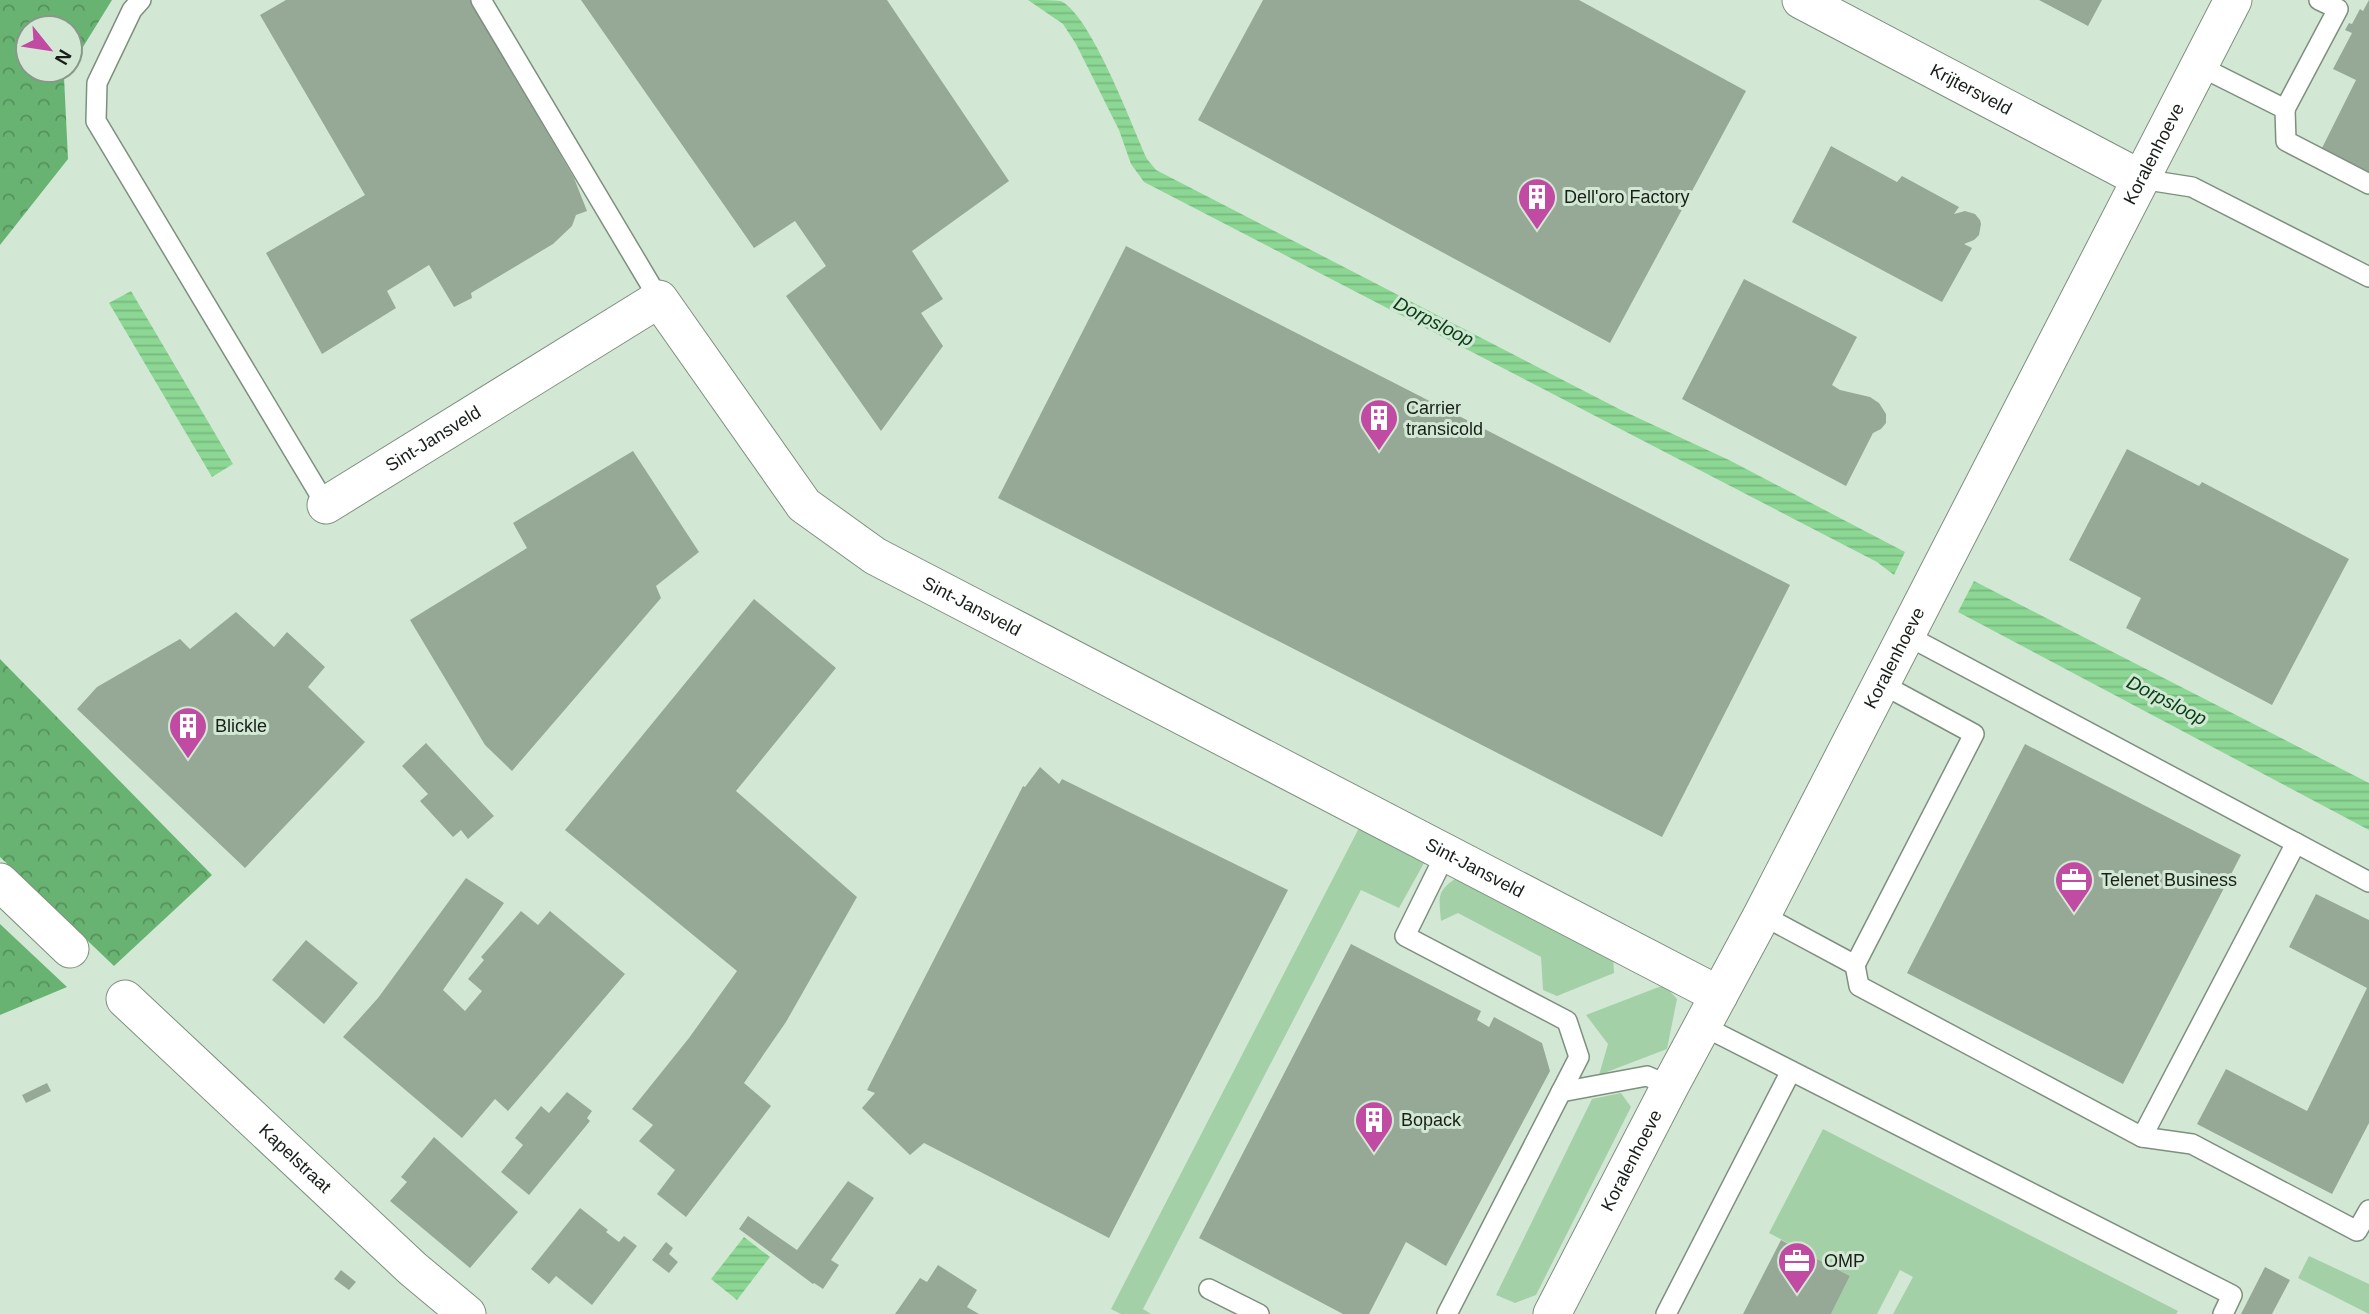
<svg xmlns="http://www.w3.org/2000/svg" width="2369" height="1314" viewBox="0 0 2369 1314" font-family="Arial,sans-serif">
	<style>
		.green { fill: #a4d0a8 }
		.forest { fill: url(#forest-crowns) }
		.water { fill: url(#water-rules) }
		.building { fill: #96a997 }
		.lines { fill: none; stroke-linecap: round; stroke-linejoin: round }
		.lane-casing { stroke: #7d907f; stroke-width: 22 }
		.street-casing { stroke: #7d907f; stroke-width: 39 }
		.lane { stroke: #fff; stroke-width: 19 }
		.street { stroke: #fff; stroke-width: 37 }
		.labels { text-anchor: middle; stroke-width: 6; stroke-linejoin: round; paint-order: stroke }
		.street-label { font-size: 18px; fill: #181f18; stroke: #d3e8d4 }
		.poi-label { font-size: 18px; fill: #181f18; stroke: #d3e8d4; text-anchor: start }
		.water-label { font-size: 19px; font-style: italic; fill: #053e14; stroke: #d3e8d4 }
	</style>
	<defs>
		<pattern id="forest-crowns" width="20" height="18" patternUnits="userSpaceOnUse" patternTransform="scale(1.75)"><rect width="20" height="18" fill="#68b372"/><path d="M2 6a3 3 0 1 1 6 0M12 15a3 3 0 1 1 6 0" fill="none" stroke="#55915d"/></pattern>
		<pattern id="water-rules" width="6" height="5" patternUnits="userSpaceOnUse" patternTransform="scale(1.75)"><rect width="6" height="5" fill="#8cd794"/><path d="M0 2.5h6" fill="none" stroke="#78b87f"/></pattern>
	</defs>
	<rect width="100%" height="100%" fill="#d3e8d4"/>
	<g class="green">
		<path d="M 1359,828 L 1424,863 L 1399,908 L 1361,890 L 1143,1309 L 1151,1314 L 1121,1314 L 1111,1309 Z"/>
		<path d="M 1458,877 L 1613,955 L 1614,973 L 1557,996 L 1543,990 L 1541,957 L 1458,913 L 1441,921 C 1439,897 1436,891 1458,877 Z"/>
		<path d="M 1664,985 L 1677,999 L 1667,1049 L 1599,1075 L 1608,1044 L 1586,1015 Z"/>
		<path d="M 1621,1093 L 1631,1107 L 1536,1295 L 1515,1303 L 1496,1295 L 1592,1099 Z"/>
		<path d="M 1823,1129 L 2178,1311 L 2176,1314 L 1893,1314 L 1913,1277 L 1900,1270 L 1877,1314 L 1831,1314 L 1850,1276 L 1769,1233 Z"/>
		<path d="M 2309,1256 L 2369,1284 L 2369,1314 L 2298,1278 Z"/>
	</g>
	<g class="forest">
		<path d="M 0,0 L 112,0 L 70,68 L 70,28 L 28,28 L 28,70 L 68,70 L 64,77 L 68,159 L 0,245 Z"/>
		<path d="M 0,659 L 212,875 L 114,966 L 0,857 Z"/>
		<path d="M 0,924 L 67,987 L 0,1015 Z"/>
	</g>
	<g class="water">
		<path d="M 1028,0 C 1038,0 1053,0 1061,1 C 1092,17 1131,124 1147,159 L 1156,170 L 1621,410 L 1729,460 L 1905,552 L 1894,575 L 1877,562 L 1144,182 L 1131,164 L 1119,130 L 1076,44 L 1063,24 Z"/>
		<path d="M 131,291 L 233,464 L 212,477 L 109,303 Z"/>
		<path d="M 1974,581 L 2369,783 L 2369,830 L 1958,612 Z"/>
		<path d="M 744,1237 L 770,1257 L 737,1300 L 711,1279 Z"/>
	</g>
	<g class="building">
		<path d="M 286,0 L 470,0 L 574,178 L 587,211 L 576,215 L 572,226 L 553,244 L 471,293 L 472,298 L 454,307 L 429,265 L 387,291 L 396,308 L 322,354 L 266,253 L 365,195 L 260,15 Z"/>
		<path d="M 581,0 L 887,0 L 1009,181 L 912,251 L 943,299 L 921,313 L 943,346 L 881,431 L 786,296 L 826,266 L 795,221 L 754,248 Z"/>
		<path d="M 1263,0 L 1579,0 L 1746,91 L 1610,343 L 1198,120 Z"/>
		<path d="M 2039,0 L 2102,0 L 2088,26 Z"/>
		<path d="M 2369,0 L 2369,172 L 2322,148 L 2356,80 L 2333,69 L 2352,33 L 2345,30 L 2349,23 L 2352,24 L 2360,9 L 2363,11 Z"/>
		<path d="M 1831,146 L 1897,182 L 1902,176 L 1959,207 L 1954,214 L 1965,211 L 1975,214 L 1980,220 L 1981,224 L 1979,235 L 1974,240 L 1964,244 L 1972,248 L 1942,302 L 1792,222 Z"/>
		<path d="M 1126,246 L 1790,585 L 1662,837 L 998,498 Z"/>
		<path d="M 1744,279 L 1857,337 L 1832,385 L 1840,390 L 1870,397 L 1879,403 L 1886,414 L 1886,423 L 1881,429 L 1873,433 L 1846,486 L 1682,399 Z"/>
		<path d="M 2127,449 L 2199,486 L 2202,482 L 2349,559 L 2272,705 L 2126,628 L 2141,598 L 2069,560 Z"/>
		<path d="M 633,451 L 699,552 L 656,586 L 661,598 L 512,771 L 485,745 L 410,620 L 527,548 L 513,523 Z"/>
		<path d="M 754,599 L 836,668 L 736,791 L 857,897 L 786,1022 L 744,1083 L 771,1106 L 686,1217 L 657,1194 L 675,1170 L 639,1141 L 653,1125 L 632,1109 L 689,1038 L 737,971 L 565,830 Z"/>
		<path d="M 236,612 L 274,647 L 287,632 L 325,667 L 308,687 L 365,742 L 245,868 L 77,709 L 97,687 L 180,639 L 190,649 Z"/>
		<path d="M 426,743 L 494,816 L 468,839 L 461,830 L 453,837 L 420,801 L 428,794 L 402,766 Z"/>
		<path d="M 2025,744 L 2241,855 L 2123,1084 L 1907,973 Z"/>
		<path d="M 1040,767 L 1059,784 L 1062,779 L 1288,890 L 1109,1238 L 924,1143 L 910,1155 L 862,1108 L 875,1093 L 867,1090 L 1023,786 L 1025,787 Z"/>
		<path d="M 466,878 L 504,903 L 443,990 L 465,1011 L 482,991 L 468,979 L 484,960 L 481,957 L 521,911 L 538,925 L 550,911 L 625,974 L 508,1111 L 495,1099 L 462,1138 L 343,1037 L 378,998 Z"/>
		<path d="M 2316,894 L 2369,920 L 2369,1123 L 2332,1194 L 2197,1124 L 2226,1069 L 2307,1111 L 2367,988 L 2289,947 Z"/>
		<path d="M 306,940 L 358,983 L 324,1024 L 272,980 Z"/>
		<path d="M 1351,944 L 1481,1011 L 1477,1020 L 1489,1027 L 1494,1017 L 1542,1043 L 1550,1071 L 1446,1266 L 1406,1242 L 1369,1314 L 1343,1314 L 1199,1238 Z"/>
		<path d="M 47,1083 L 51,1091 L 26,1103 L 22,1095 Z"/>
		<path d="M 567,1092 L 592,1111 L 587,1118 L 590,1121 L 529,1195 L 501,1172 L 523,1145 L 515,1138 L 541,1106 L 549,1113 Z"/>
		<path d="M 434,1137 L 518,1212 L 470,1268 L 390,1201 L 407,1182 L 401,1177 Z"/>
		<path d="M 848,1181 L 874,1198 L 831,1260 L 839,1265 L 823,1289 L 814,1283 L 813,1284 L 739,1229 L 748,1216 L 797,1250 Z"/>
		<path d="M 580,1208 L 608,1230 L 606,1232 L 619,1242 L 624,1236 L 637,1246 L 592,1305 L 556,1276 L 549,1284 L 531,1269 Z"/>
		<path d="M 1781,1240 L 1850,1276 L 1831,1314 L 1743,1314 Z"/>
		<path d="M 666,1242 L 673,1248 L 669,1254 L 678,1262 L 669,1273 L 652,1260 Z"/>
		<path d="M 938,1265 L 977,1290 L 967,1307 L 979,1314 L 895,1314 L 920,1278 L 927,1282 Z"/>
		<path d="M 2265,1267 L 2290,1280 L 2272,1314 L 2241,1314 Z"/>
		<path d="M 341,1270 L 356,1282 L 349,1290 L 334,1279 Z"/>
	</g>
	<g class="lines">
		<defs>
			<g id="lane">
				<path d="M 141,0 L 132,10 L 97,83 L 96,121 L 326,505"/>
				<path d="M 481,0 L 659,299"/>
				<path d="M 2199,66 L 2285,109 L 2286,141 L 2369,184"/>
				<path d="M 2285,109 L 2338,9 L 2319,0"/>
				<path d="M 2141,179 L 2192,187 L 2369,277"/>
				<path d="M 2296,843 L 2369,882"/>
				<path d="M 1446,853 L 1405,936 L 1567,1021 L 1579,1057 L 1447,1314"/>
				<path d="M 1762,915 L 1855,965 L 1974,734 L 1880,683"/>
				<path d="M 1855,965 L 1859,986 L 2142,1137 L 2296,843 L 1906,635"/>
				<path d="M 1703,1026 L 2232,1295 L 2223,1314"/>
				<path d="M 1561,1092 L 1647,1076 L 1670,1086"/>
				<path d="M 2142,1137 L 2192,1144 L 2357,1231 L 2369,1210"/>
				<path d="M 1209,1289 L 1259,1314"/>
				<path d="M 1666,1314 L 1791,1071"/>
			</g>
			<g id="street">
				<path id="s1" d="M 1801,0 L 2141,179"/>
				<path id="s2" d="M 326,505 L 659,299 L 804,505 L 875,556 L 1719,995"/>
				<path d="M 0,882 L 70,949"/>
				<path id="s3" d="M 125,999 L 413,1269 L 467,1314"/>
				<path id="s4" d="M 1552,1314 L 1670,1086 L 1762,915 L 2233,0"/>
			</g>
		</defs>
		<use href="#lane" class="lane-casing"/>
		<use href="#street" class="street-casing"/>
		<use href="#lane" class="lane"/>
		<use href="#street" class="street"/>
	</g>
	<defs>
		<symbol id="building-pin" viewBox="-11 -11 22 30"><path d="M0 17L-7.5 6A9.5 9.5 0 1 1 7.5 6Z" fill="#c14ba2" stroke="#d3e8d4"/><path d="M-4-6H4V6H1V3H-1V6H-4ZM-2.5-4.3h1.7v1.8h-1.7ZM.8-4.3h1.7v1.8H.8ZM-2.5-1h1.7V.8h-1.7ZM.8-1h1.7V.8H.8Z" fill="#fff"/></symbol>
		<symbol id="office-pin" viewBox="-11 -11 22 30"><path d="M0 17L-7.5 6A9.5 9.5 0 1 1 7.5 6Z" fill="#c14ba2" stroke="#d3e8d4"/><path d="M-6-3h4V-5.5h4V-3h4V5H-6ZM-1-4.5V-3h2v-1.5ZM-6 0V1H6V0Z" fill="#fff"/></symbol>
	</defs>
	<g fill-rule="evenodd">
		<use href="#building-pin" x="1515" y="175" width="44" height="60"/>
		<use href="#building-pin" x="1357" y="396" width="44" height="60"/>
		<use href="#building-pin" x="166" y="704" width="44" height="60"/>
		<use href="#office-pin" x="2052" y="858" width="44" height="60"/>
		<use href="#building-pin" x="1352" y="1098" width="44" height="60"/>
		<use href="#office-pin" x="1775" y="1239" width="44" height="60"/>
	</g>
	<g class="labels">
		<g class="street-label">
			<text dy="6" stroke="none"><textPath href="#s1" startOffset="192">Krijtersveld</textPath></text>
			<text dy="6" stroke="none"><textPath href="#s4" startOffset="1307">Koralenhoeve</textPath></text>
			<text dy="6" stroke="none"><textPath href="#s2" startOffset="126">Sint-Jansveld</textPath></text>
			<text dy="6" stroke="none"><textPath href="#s2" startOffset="840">Sint-Jansveld</textPath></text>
			<text dy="6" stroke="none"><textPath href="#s4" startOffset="740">Koralenhoeve</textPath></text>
			<text dy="6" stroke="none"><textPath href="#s2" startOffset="1407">Sint-Jansveld</textPath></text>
			<text dy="6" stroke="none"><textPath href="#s3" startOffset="233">Kapelstraat</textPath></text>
			<text dy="6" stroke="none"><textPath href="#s4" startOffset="173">Koralenhoeve</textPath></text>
		</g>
		<g class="poi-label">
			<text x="1564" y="203">Dell'oro Factory</text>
			<text x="1406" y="414">Carrier<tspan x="1406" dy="21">transicold</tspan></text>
			<text x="215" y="732">Blickle</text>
			<text x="2101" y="886">Telenet Business</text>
			<text x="1401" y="1126">Bopack</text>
			<text x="1824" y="1267">OMP</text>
		</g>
		<g class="water-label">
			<text transform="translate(1434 321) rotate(27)" y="7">Dorpsloop</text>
			<text transform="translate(2167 700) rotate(27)" y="7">Dorpsloop</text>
		</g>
	</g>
	<g transform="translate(49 49) rotate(120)"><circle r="33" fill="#d3e8d4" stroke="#889889" stroke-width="2"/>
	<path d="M0-5L12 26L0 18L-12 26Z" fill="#c14ba2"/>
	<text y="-10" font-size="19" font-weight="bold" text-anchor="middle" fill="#181f18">N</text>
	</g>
</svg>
